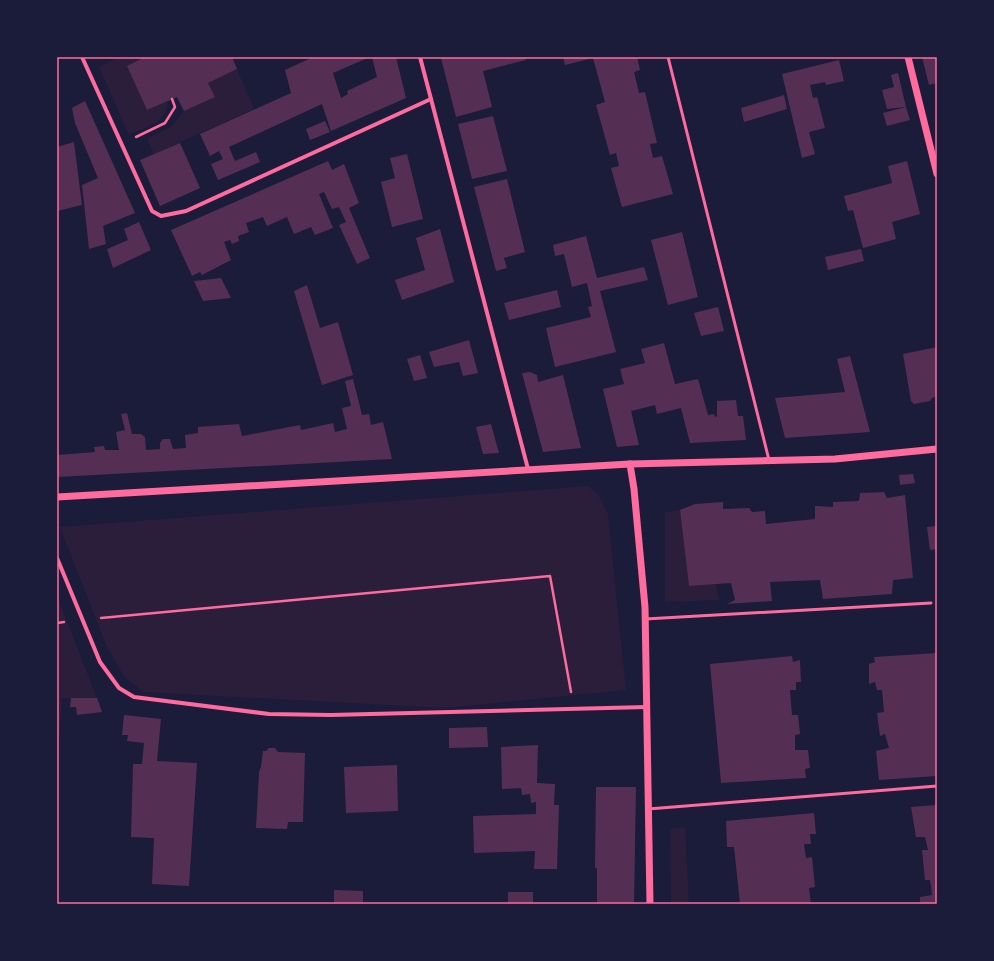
<svg xmlns="http://www.w3.org/2000/svg" width="994" height="961" viewBox="0 0 994 961" font-family="Rubik,sans-serif">
	<style>
		.green { fill: #2a1e3b }
		.building { fill: #542f53 }
		.lines { fill: none; stroke-linecap: round; stroke-linejoin: round }
		.path { stroke: #ff6b9d; stroke-width: 2.5 }
		.service { stroke: #ff6b9d; stroke-width: 3 }
		.minor { stroke: #ff6b9d; stroke-width: 4 }
		.tertiary { stroke: #ff6b9d; stroke-width: 7 }
		.neatline { fill: none; stroke: #ff6b9d; stroke-width: 1.5 }
	</style>
	<rect width="100%" height="100%" fill="#1b1b3a"/>
	<g class="green">
		<path d="M 120,57 L 140,57 L 141,59 L 128,66 L 147,110 L 168,101 C 166,124 147,126 129,135 L 99,67 Z"/>
		<path d="M 237,69 L 254,109 L 154,154 L 147,139 L 172,126 L 184,111 L 215,97 L 208,83 Z"/>
		<path d="M 588,486 L 598,494 L 608,514 L 626,690 L 445,708 L 144,692 L 125,678 L 106,645 L 60,527 Z"/>
		<path d="M 680,510 L 689,586 L 716,584 L 719,600 L 665,602 L 665,512 Z"/>
		<path d="M 57,596 L 97,698 L 62,698 L 57,771 Z"/>
		<path d="M 685,827 L 689,904 L 671,904 L 670,829 Z"/>
	</g>
	<g class="building">
		<path d="M 140,57 L 232,57 L 237,69 L 208,83 L 215,97 L 184,111 L 177,97 L 147,110 L 127,66 L 141,59 Z"/>
		<path d="M 313,57 L 370,57 L 333,73 L 341,98 L 348,94 L 347,91 L 377,77 L 372,57 L 396,57 L 406,98 L 331,131 L 322,104 L 229,147 L 235,161 L 256,152 L 260,162 L 218,180 L 211,164 L 223,159 L 219,151 L 210,156 L 200,134 L 291,93 L 285,70 Z"/>
		<path d="M 443,57 L 525,57 L 526,60 L 483,71 L 492,107 L 456,117 L 441,58 Z"/>
		<path d="M 563,57 L 637,57 L 640,70 L 634,72 L 639,93 L 645,92 L 657,143 L 650,144 L 653,158 L 662,156 L 673,194 L 622,207 L 611,168 L 619,166 L 616,153 L 610,155 L 596,105 L 605,102 L 593,58 L 565,65 Z"/>
		<path d="M 922,57 L 937,57 L 937,83 L 929,85 Z"/>
		<path d="M 839,60 L 844,81 L 826,85 L 825,82 L 810,85 L 813,98 L 817,97 L 825,128 L 809,132 L 815,154 L 802,158 L 782,74 Z"/>
		<path d="M 898,73 L 906,107 L 887,109 L 882,90 L 894,87 L 891,75 Z"/>
		<path d="M 784,95 L 787,109 L 744,122 L 741,108 Z"/>
		<path d="M 85,101 L 135,213 L 103,226 L 106,244 L 89,249 L 82,185 L 98,178 L 75,123 L 72,108 Z"/>
		<path d="M 906,107 L 910,120 L 887,126 L 883,113 Z"/>
		<path d="M 493,116 L 507,171 L 472,179 L 458,124 Z"/>
		<path d="M 325,121 L 330,132 L 310,140 L 306,129 Z"/>
		<path d="M 74,142 L 82,205 L 57,211 L 57,147 Z"/>
		<path d="M 180,143 L 200,188 L 160,206 L 140,160 Z"/>
		<path d="M 407,154 L 423,219 L 392,227 L 381,182 L 395,178 L 390,158 Z"/>
		<path d="M 328,161 L 332,170 L 344,164 L 359,203 L 349,208 L 370,258 L 357,264 L 339,225 L 346,222 L 339,207 L 332,209 L 324,192 L 319,194 L 333,228 L 315,235 L 311,227 L 294,234 L 287,217 L 267,226 L 263,217 L 246,223 L 249,232 L 238,236 L 239,241 L 232,244 L 230,240 L 224,242 L 231,260 L 202,275 L 200,272 L 192,276 L 171,230 Z"/>
		<path d="M 907,161 L 920,214 L 892,222 L 896,239 L 863,248 L 853,210 L 848,211 L 844,196 L 892,183 L 888,166 Z"/>
		<path d="M 507,179 L 525,252 L 504,258 L 507,268 L 496,271 L 474,187 Z"/>
		<path d="M 139,222 L 151,250 L 113,268 L 107,249 L 128,240 L 124,229 Z"/>
		<path d="M 440,229 L 454,282 L 402,300 L 395,280 L 425,270 L 416,238 Z"/>
		<path d="M 682,232 L 698,297 L 668,305 L 651,240 Z"/>
		<path d="M 586,236 L 597,278 L 644,267 L 648,280 L 600,291 L 616,352 L 555,367 L 546,328 L 591,317 L 588,307 L 592,306 L 587,283 L 572,287 L 564,254 L 555,256 L 553,245 Z"/>
		<path d="M 861,249 L 864,261 L 828,270 L 825,257 Z"/>
		<path d="M 221,278 L 231,298 L 203,301 L 194,281 Z"/>
		<path d="M 307,285 L 320,328 L 338,322 L 353,375 L 322,385 L 294,291 Z"/>
		<path d="M 557,290 L 561,307 L 509,320 L 504,303 Z"/>
		<path d="M 718,307 L 724,331 L 701,336 L 694,313 Z"/>
		<path d="M 469,340 L 478,373 L 463,376 L 459,362 L 434,367 L 429,352 Z"/>
		<path d="M 664,343 L 675,384 L 698,379 L 708,415 L 714,414 L 715,417 L 717,416 L 717,401 L 736,400 L 738,416 L 743,416 L 746,440 L 690,443 L 681,408 L 657,414 L 655,405 L 631,411 L 639,445 L 617,447 L 603,389 L 624,384 L 620,369 L 645,363 L 641,349 Z"/>
		<path d="M 937,347 L 937,396 L 932,398 L 930,401 L 914,404 L 911,401 L 903,354 Z"/>
		<path d="M 420,355 L 427,378 L 414,381 L 407,359 Z"/>
		<path d="M 850,356 L 870,432 L 785,438 L 775,398 L 845,392 L 837,359 Z"/>
		<path d="M 530,372 L 537,375 L 538,382 L 563,375 L 581,448 L 543,452 L 522,373 Z"/>
		<path d="M 353,379 L 362,415 L 369,414 L 371,425 L 383,422 L 392,459 L 57,477 L 57,455 L 95,452 L 94,447 L 104,446 L 105,450 L 119,450 L 116,432 L 125,430 L 121,414 L 127,413 L 132,434 L 141,434 L 145,437 L 146,450 L 160,449 L 160,443 L 163,439 L 170,439 L 173,449 L 186,448 L 185,435 L 198,433 L 198,427 L 239,424 L 242,436 L 300,425 L 301,430 L 333,423 L 335,432 L 347,429 L 342,408 L 351,406 L 345,381 Z"/>
		<path d="M 491,424 L 499,453 L 483,454 L 476,427 Z"/>
		<path d="M 913,474 L 915,483 L 900,485 L 899,475 Z"/>
		<path d="M 884,492 L 887,498 L 905,495 L 913,578 L 893,580 L 892,594 L 823,599 L 820,580 L 770,582 L 772,601 L 727,604 L 735,600 L 731,583 L 689,586 L 680,510 L 695,504 L 723,502 L 723,509 L 749,508 L 752,512 L 765,511 L 766,524 L 815,519 L 815,506 L 833,507 L 833,502 L 859,501 L 860,493 Z"/>
		<path d="M 937,526 L 937,549 L 930,550 L 927,527 Z"/>
		<path d="M 937,653 L 937,776 L 879,780 L 876,751 L 889,748 L 885,734 L 880,736 L 877,713 L 884,712 L 882,690 L 877,690 L 875,682 L 869,684 L 869,664 L 875,662 L 874,657 Z"/>
		<path d="M 792,656 L 793,662 L 800,660 L 801,682 L 796,682 L 796,690 L 790,690 L 792,715 L 798,715 L 800,734 L 795,735 L 795,750 L 808,750 L 810,768 L 805,769 L 806,778 L 721,783 L 710,664 Z"/>
		<path d="M 71,698 L 97,698 L 102,712 L 77,715 L 76,707 L 70,707 Z"/>
		<path d="M 124,715 L 161,719 L 157,761 L 197,763 L 189,886 L 152,884 L 154,838 L 131,837 L 133,764 L 142,764 L 144,743 L 127,741 L 128,735 L 122,735 Z"/>
		<path d="M 487,727 L 488,747 L 449,748 L 449,728 Z"/>
		<path d="M 538,745 L 537,783 L 555,784 L 554,805 L 559,805 L 557,869 L 534,869 L 535,851 L 474,853 L 473,816 L 536,814 L 536,802 L 531,803 L 530,794 L 522,795 L 521,788 L 502,789 L 501,747 Z"/>
		<path d="M 269,748 L 275,748 L 278,752 L 305,753 L 303,822 L 288,822 L 287,829 L 256,828 L 259,772 L 261,767 L 263,751 L 266,751 Z"/>
		<path d="M 397,765 L 398,811 L 346,813 L 344,767 Z"/>
		<path d="M 596,787 L 636,787 L 634,904 L 597,904 L 597,868 L 595,868 Z"/>
		<path d="M 937,805 L 937,904 L 920,904 L 920,897 L 932,895 L 930,880 L 925,880 L 922,850 L 928,850 L 925,837 L 916,837 L 911,807 Z"/>
		<path d="M 814,813 L 816,834 L 810,834 L 811,844 L 804,844 L 806,858 L 812,857 L 815,887 L 809,888 L 811,904 L 740,904 L 734,847 L 727,847 L 726,821 Z"/>
		<path d="M 334,890 L 363,891 L 363,904 L 334,904 Z"/>
		<rect x="508" y="892" width="25" height="12"/>
	</g>
	<g class="lines">
		<g class="path">
			<path d="M 136,137 L 165,123 L 175,107 L 172,99"/>
			<path d="M 101,618 L 550,576 L 571,692"/>
			<path d="M 57,623 L 64,622"/>
		</g>
		<g class="service">
			<path d="M 668,57 L 769,460"/>
			<path d="M 645,619 L 931,603"/>
			<path d="M 648,809 L 937,786"/>
		</g>
		<g class="minor">
			<path d="M 82,57 L 152,211 L 161,216 L 186,211 L 431,99"/>
			<path d="M 420,57 L 528,469"/>
			<path d="M 57,558 L 100,662 L 119,688 L 134,697 L 269,714 L 331,715 L 647,707"/>
		</g>
		<g class="tertiary">
			<path d="M 908,57 L 937,174"/>
			<path d="M 630,464 L 634,489 L 645,607 L 650,904"/>
			<path d="M 57,497 L 630,464 L 835,459 L 937,449"/>
		</g>
	</g>
	<rect width="994" height="961" fill="none" stroke="#1b1b3a" stroke-width="116"/>
	<rect x="58" y="58" width="878" height="845" class="neatline"/>
</svg>
